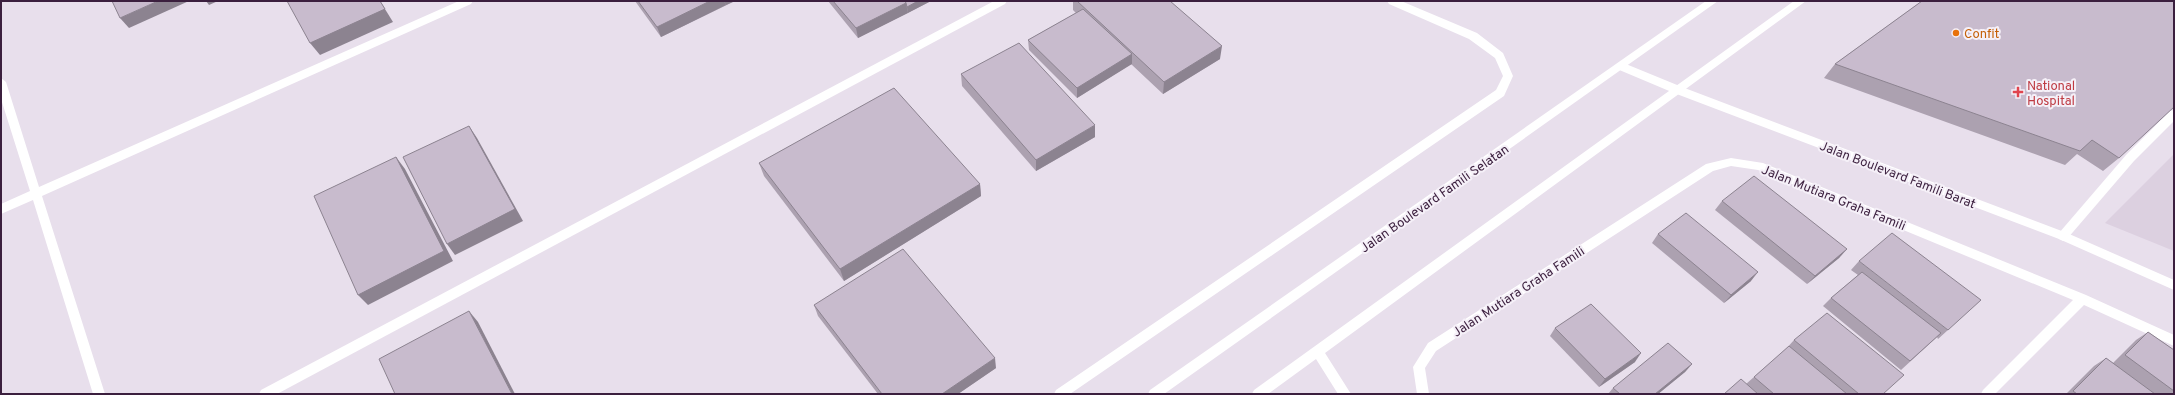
<svg xmlns="http://www.w3.org/2000/svg" width="2175" height="395" viewBox="0 0 2175 395" font-family="Overpass,sans-serif">
	<style>
		.built { fill: #dcd0e0 }
		.lines { fill: none; stroke-linecap: round; stroke-linejoin: round }
		.service { fill: #fff; fill-rule: evenodd }
		.minor { fill: #fff; fill-rule: evenodd }
		.tertiary { fill: #fff; fill-rule: evenodd }
		.wall { fill: #aca1b0 }
		.shaded-wall { fill: #8c8390 }
		.building { fill: #c8bbcd; stroke: #8c8390 }
		.food-dot { fill: #e8710a; stroke: #f5f0f8; stroke-width: 1.5 }
		.health-dot { fill: #e0444e; stroke: #f5f0f8; stroke-width: 1.5 }
		.labels { text-anchor: middle; stroke-width: 4; stroke-linejoin: round; paint-order: stroke }
		.food-label { font-size: 13px; fill: #c56008; stroke: #f5f0f8; text-anchor: start }
		.health-label { font-size: 13px; fill: #be3a42; stroke: #f5f0f8; text-anchor: start }
		.street-label { font-size: 13px; fill: #3b1f3e; stroke: #f5f0f8 }
	</style>
	<rect width="100%" height="100%" fill="#e8dfec"/>
	<path class="built" d="M 2174,154 L 2174,251 L 2105,223 Z"/>
	<g class="lines">
		<path class="service" d="M 2174,110 L 2174,121 L 2134,161 L 2067,239 L 2063,241 L 2059,239 L 2057,236 L 2059,233 L 2126,155 L 2170,111 Z"/>
		<g class="minor">
			<path d="M 459,1 L 473,1 L 471,4 L 42,196 L 105,394 L 93,394 L 33,200 L 1,214 L 1,204 L 30,191 L 1,99 L 1,78 L 6,82 L 39,187 Z"/>
			<path d="M 994,1 L 1007,1 L 1005,4 L 277,394 L 259,394 L 261,390 Z"/>
			<path d="M 1387,1 L 1401,1 L 1477,33 L 1503,53 L 1513,76 L 1504,96 L 1070,394 L 1054,394 L 1056,390 L 1496,90 L 1503,76 L 1495,58 L 1469,39 L 1389,4 Z"/>
			<path d="M 1706,1 L 1718,1 L 1164,394 L 1148,394 L 1150,390 Z"/>
			<path d="M 1794,1 L 1806,1 L 1325,353 L 1351,394 L 1338,394 L 1316,359 L 1268,394 L 1252,394 L 1254,390 Z"/>
			<path d="M 1731,158 L 1763,163 L 2086,295 L 2174,335 L 2174,346 L 2084,305 L 1995,394 L 1981,394 L 1983,390 L 2073,300 L 1758,170 L 1731,166 L 1713,171 L 1436,351 L 1425,368 L 1429,394 L 1417,394 L 1413,367 L 1428,343 L 1706,164 Z"/>
		</g>
		<path class="tertiary" d="M 1621,62 L 1682,87 L 2067,233 L 2174,280 L 2174,290 L 2059,239 L 1674,93 L 1617,69 L 1616,66 Z"/>
	</g>
	<g class="wall">
		<path d="M 635,1 L 735,1 L 661,37 Z"/>
		<path d="M 828,1 L 931,1 L 858,38 Z"/>
		<path d="M 1073,1 L 1170,1 L 1220,59 L 1163,94 L 1131,64 L 1077,98 L 1029,50 L 1028,40 L 1076,13 L 1073,10 Z"/>
		<path d="M 1922,1 L 2119,158 L 2103,171 L 2077,154 L 2065,165 L 1824,78 L 1835,64 Z"/>
		<path d="M 961,74 L 1095,137 L 1036,171 L 962,86 Z"/>
		<path d="M 759,163 L 980,184 L 981,196 L 844,281 L 764,176 Z"/>
		<path d="M 1722,201 L 1847,249 L 1839,258 L 1807,284 L 1715,210 Z"/>
		<path d="M 1658,234 L 1751,281 L 1724,303 L 1652,243 Z"/>
		<path d="M 1859,261 L 1948,330 L 1938,339 L 1937,337 L 1901,370 L 1823,306 L 1831,298 L 1858,275 L 1851,270 Z"/>
		<path d="M 814,305 L 996,368 L 958,394 L 878,394 L 818,316 Z"/>
		<path d="M 1555,328 L 1635,362 L 1599,387 L 1550,336 Z"/>
		<path d="M 2148,332 L 2174,350 L 2174,394 L 2066,394 L 2094,366 L 2106,358 L 2113,363 L 2136,340 Z"/>
		<path d="M 1794,340 L 1883,394 L 1724,394 L 1746,384 L 1786,349 Z"/>
		<path d="M 1692,364 L 1685,372 L 1658,394 L 1608,394 L 1613,388 Z"/>
	</g>
	<g class="shaded-wall">
		<path d="M 158,1 L 189,1 L 129,28 L 120,18 Z"/>
		<path d="M 206,1 L 218,1 L 209,5 Z"/>
		<path d="M 380,1 L 393,22 L 320,55 L 310,43 Z"/>
		<path d="M 710,1 L 724,1 L 726,5 L 661,37 L 657,27 Z"/>
		<path d="M 724,1 L 735,1 L 726,5 Z"/>
		<path d="M 918,1 L 931,1 L 908,13 L 907,7 Z"/>
		<path d="M 906,3 L 908,13 L 858,38 L 856,28 Z"/>
		<path d="M 1222,46 L 1220,59 L 1163,94 L 1164,82 Z"/>
		<path d="M 1132,54 L 1132,64 L 1077,98 L 1077,88 Z"/>
		<path d="M 1095,125 L 1095,137 L 1036,171 L 1036,160 Z"/>
		<path d="M 469,126 L 477,138 L 523,221 L 455,255 L 447,244 Z"/>
		<path d="M 396,157 L 405,169 L 453,261 L 368,305 L 358,295 Z"/>
		<path d="M 980,184 L 981,196 L 844,281 L 840,269 Z"/>
		<path d="M 1847,249 L 1839,258 L 1807,284 L 1815,276 Z"/>
		<path d="M 1758,272 L 1751,281 L 1724,303 L 1731,295 Z"/>
		<path d="M 469,311 L 478,322 L 515,394 L 512,394 Z"/>
		<path d="M 1641,353 L 1635,362 L 1599,387 L 1605,379 Z"/>
		<path d="M 995,358 L 996,368 L 958,394 L 942,394 Z"/>
		<path d="M 1692,364 L 1685,372 L 1658,394 L 1655,394 Z"/>
	</g>
	<g class="building">
		<path d="M 112,1 L 158,1 L 120,18 Z"/>
		<path d="M 287,1 L 380,1 L 385,9 L 310,43 Z"/>
		<path d="M 638,1 L 710,1 L 657,27 Z"/>
		<path d="M 833,1 L 905,1 L 906,3 L 856,28 Z"/>
		<path d="M 905,1 L 918,1 L 907,7 L 906,3 Z"/>
		<path d="M 1077,1 L 1170,1 L 1222,46 L 1164,82 Z"/>
		<path d="M 1922,1 L 2174,1 L 2174,107 L 2119,158 L 2092,140 L 2080,151 L 1835,64 Z"/>
		<path d="M 1083,9 L 1132,54 L 1077,88 L 1028,40 Z"/>
		<path d="M 1019,43 L 1095,125 L 1036,160 L 961,74 Z"/>
		<path d="M 894,88 L 980,184 L 840,269 L 759,163 Z"/>
		<path d="M 469,126 L 515,209 L 447,244 L 403,157 Z"/>
		<path d="M 396,157 L 444,251 L 358,295 L 314,196 Z"/>
		<path d="M 1754,176 L 1847,249 L 1815,276 L 1722,201 Z"/>
		<path d="M 1686,213 L 1758,272 L 1731,295 L 1658,234 Z"/>
		<path d="M 1892,233 L 1981,300 L 1948,330 L 1859,261 Z"/>
		<path d="M 903,249 L 995,358 L 942,394 L 882,394 L 814,305 Z"/>
		<path d="M 1862,272 L 1941,333 L 1910,361 L 1831,298 Z"/>
		<path d="M 1591,304 L 1641,353 L 1605,379 L 1555,328 Z"/>
		<path d="M 469,311 L 512,394 L 395,394 L 379,359 Z"/>
		<path d="M 1827,313 L 1904,375 L 1883,394 L 1859,394 L 1794,340 Z"/>
		<path d="M 2148,332 L 2174,350 L 2174,391 L 2125,355 Z"/>
		<path d="M 1668,343 L 1692,364 L 1655,394 L 1620,394 L 1613,388 Z"/>
		<path d="M 1789,346 L 1847,394 L 1774,394 L 1754,377 Z"/>
		<path d="M 2106,358 L 2155,394 L 2077,394 L 2073,391 Z"/>
		<path d="M 1741,379 L 1758,394 L 1724,394 Z"/>
	</g>
	<circle class="food-dot" cx="1956" cy="33" r="4"/>
	<path class="health-dot" d="M2016 86h4v4h4v4h-4v4h-4v-4h-4v-4h4z"/>
	<g class="labels">
		<g class="food-label">
			<text x="1964" y="38">Confit</text>
		</g>
		<g class="health-label">
			<text x="2027" y="90">National<tspan x="2027" dy="15">Hospital</tspan></text>
		</g>
		<g class="street-label">
			<text transform="translate(1898 174) rotate(21)" y="5">Jalan Boulevard Famili Barat</text>
			<text transform="translate(1834 197) rotate(22)" y="5">Jalan Mutiara Graha Famili</text>
			<text transform="translate(1434 198) rotate(-35)" y="5">Jalan Boulevard Famili Selatan</text>
			<text transform="translate(1518 291) rotate(-33)" y="5">Jalan Mutiara Graha Famili</text>
		</g>
	</g>
	<rect width="2175" height="395" fill="none" stroke="#3b1f3e" stroke-width="4"/>
</svg>
